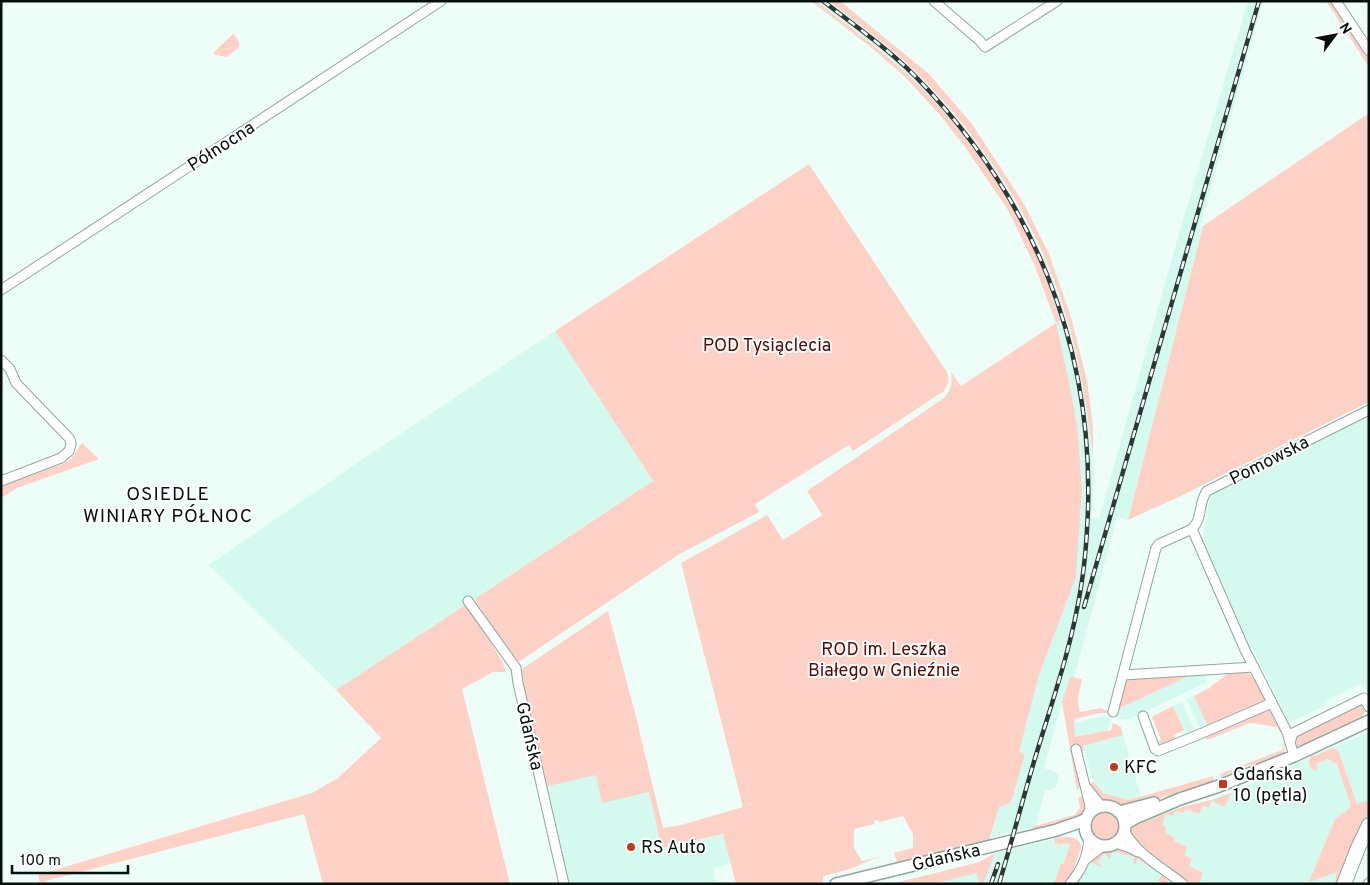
<svg xmlns="http://www.w3.org/2000/svg" width="1370" height="885" viewBox="0 0 1370 885" font-family="Overpass,sans-serif">
	<style>
		.built { fill: #d4faf0 }
		.green { fill: #fed1c6 }
		.lines { fill: none; stroke-linecap: round; stroke-linejoin: round }
		.minor-casing { stroke: #8ca7a0; stroke-width: 11 }
		.tertiary-casing { stroke: #8ca7a0; stroke-width: 14 }
		.primary-casing { stroke: #8ca7a0; stroke-width: 16 }
		.minor { stroke: #fff; stroke-width: 9 }
		.tertiary { stroke: #fff; stroke-width: 11 }
		.primary { stroke: #fff; stroke-width: 14 }
		.rail-casing { stroke: #2d3835; stroke-width: 4.5 }
		.rail { stroke: #fff; stroke-width: 2.5; stroke-dasharray: 8; stroke-linecap: butt }
		.poi-dot { fill: #c4391d; stroke: #fff; stroke-width: 2 }
		.labels { text-anchor: middle; stroke-width: 4; stroke-linejoin: round; paint-order: stroke }
		.street-label { font-size: 18px; fill: #050f0c; stroke: #fff }
		.park-label { font-size: 18px; fill: #570700; stroke: #fff }
		.poi-label { font-size: 18px; fill: #050f0c; stroke: #fff; text-anchor: start }
		.neighbourhood-label { font-size: 19px; letter-spacing: 1px; fill: #050f0c; stroke: #fff }
	</style>
	<rect width="100%" height="100%" fill="#edfef9"/>
	<g class="built">
		<path d="M 816,1 L 829,1 L 879,40 L 913,70 L 934,92 L 973,138 L 990,161 L 1020,210 L 1051,273 L 1067,320 L 1083,384 L 1089,416 L 1093,455 L 1094,483 L 1092,518 L 1099,519 L 1176,244 L 1248,1 L 1263,1 L 1200,227 L 1203,226 L 1128,520 L 1117,518 L 1074,678 L 1070,677 L 1062,702 L 1044,768 L 1053,771 L 1059,775 L 1056,788 L 1051,790 L 1045,790 L 1036,826 L 991,837 L 999,807 L 1011,803 L 1025,754 L 1019,752 L 1039,675 L 1076,577 L 1082,488 L 1077,424 L 1069,381 L 1056,323 L 1031,245 L 968,142 L 929,97 L 908,75 L 875,46 Z"/>
		<path d="M 555,331 L 653,481 L 475,599 L 468,601 L 467,604 L 336,690 L 209,565 L 360,461 Z"/>
		<path d="M 1369,416 L 1369,695 L 1362,683 L 1324,702 L 1326,705 L 1289,723 L 1252,647 L 1248,648 L 1202,541 L 1210,495 Z"/>
		<path d="M 1207,673 L 1205,683 L 1130,719 L 1121,719 L 1115,717 L 1118,709 L 1193,674 Z"/>
		<path d="M 1194,696 L 1208,727 L 1201,730 L 1186,699 Z"/>
		<path d="M 1182,702 L 1196,733 L 1187,737 L 1173,706 Z"/>
		<path d="M 1103,716 L 1111,719 L 1107,731 L 1075,737 L 1074,723 Z"/>
		<path d="M 1369,732 L 1369,805 L 1338,871 L 1334,884 L 1198,884 L 1153,818 L 1182,807 L 1211,800 L 1241,789 L 1261,779 Z"/>
		<path d="M 1123,735 L 1141,797 L 1129,800 L 1103,793 L 1095,785 L 1093,781 L 1083,746 Z"/>
		<path d="M 596,775 L 649,792 L 662,848 L 724,834 L 731,864 L 713,868 L 716,884 L 567,884 L 544,787 Z"/>
		<path d="M 1063,837 L 1074,838 L 1078,840 L 1081,844 L 1081,848 L 1072,873 L 1065,884 L 923,884 L 989,868 L 995,853 Z"/>
		<path d="M 1112,849 L 1138,856 L 1176,884 L 1076,884 L 1095,855 L 1104,851 Z"/>
	</g>
	<g class="green">
		<path d="M 811,1 L 816,1 C 847,25 879,48 908,75 C 966,129 1017,203 1045,277 C 1051,292 1055,306 1060,321 L 1056,323 L 1069,381 L 1077,424 L 1082,488 L 1076,577 L 1039,675 L 1019,752 L 1025,754 L 1011,803 L 999,807 L 989,841 L 914,860 L 897,862 L 894,853 L 913,848 L 913,834 L 903,816 L 879,822 L 878,820 L 874,821 L 875,824 L 854,829 L 854,848 L 862,861 L 888,855 L 873,859 L 853,868 L 824,876 L 823,878 L 823,882 L 814,884 L 736,884 L 723,834 L 662,848 L 649,792 L 602,803 L 596,775 L 544,787 L 516,673 L 608,611 L 636,717 L 663,828 L 681,825 L 743,807 L 681,563 L 767,515 L 783,540 L 822,515 L 807,491 L 944,398 C 951,389 953,383 951,372 L 961,386 L 1056,323 L 1034,264 L 1008,210 L 965,147 L 940,115 L 905,77 L 872,48 Z"/>
		<path d="M 829,1 L 840,1 L 929,74 L 972,124 L 1024,204 L 1049,254 L 1071,317 L 1087,380 L 1093,427 L 1093,455 C 1087,404 1078,352 1062,303 C 1033,215 980,136 915,71 C 889,45 858,24 829,1 Z"/>
		<path d="M 1326,1 L 1332,1 L 1369,57 L 1369,67 Z"/>
		<path d="M 233,34 C 237,37 240,42 239,47 L 227,57 L 215,55 L 214,52 Z"/>
		<path d="M 1369,113 L 1369,402 L 1181,496 L 1128,520 L 1203,226 Z"/>
		<path d="M 809,164 L 947,372 L 948,375 L 948,383 L 944,391 L 853,451 L 849,445 L 755,504 L 759,512 L 678,555 L 520,661 L 513,660 L 507,651 L 475,599 L 653,481 L 555,331 Z"/>
		<path d="M 82,443 L 99,459 L 17,488 L 1,498 L 1,486 L 63,464 L 71,459 Z"/>
		<path d="M 467,604 L 502,661 L 506,672 L 493,672 L 462,689 L 510,884 L 323,884 L 304,814 L 46,881 L 47,884 L 40,884 L 38,875 L 312,793 L 338,778 L 381,738 L 336,690 Z"/>
		<path d="M 1246,672 C 1256,675 1261,692 1266,701 L 1208,727 L 1194,696 L 1209,688 L 1227,674 Z"/>
		<path d="M 1193,674 L 1118,709 L 1125,683 L 1127,680 L 1132,678 Z"/>
		<path d="M 1070,677 L 1082,679 L 1078,698 L 1079,711 L 1081,712 L 1100,708 L 1110,711 L 1108,713 L 1100,713 L 1074,719 L 1075,737 L 1111,730 L 1113,723 L 1121,727 L 1123,735 L 1083,746 L 1084,751 L 1075,754 L 1081,786 L 1077,790 L 1062,702 Z"/>
		<path d="M 1361,704 L 1365,712 L 1361,719 L 1301,748 L 1298,748 C 1294,743 1295,740 1298,735 Z"/>
		<path d="M 1173,706 L 1184,730 L 1174,735 L 1176,740 L 1161,745 L 1156,742 L 1161,740 L 1152,717 L 1155,715 Z"/>
		<path d="M 1267,709 L 1270,710 L 1286,741 L 1284,752 L 1282,755 L 1270,760 L 1247,766 L 1221,777 L 1220,774 L 1282,750 L 1285,740 L 1277,727 L 1250,723 L 1207,740 L 1205,735 Z"/>
		<path d="M 1332,748 L 1338,750 L 1357,804 L 1369,800 L 1369,814 L 1364,822 L 1339,884 L 1334,884 L 1337,872 L 1309,882 L 1335,819 L 1345,812 L 1350,807 L 1350,803 L 1337,764 L 1327,759 L 1316,764 L 1317,770 L 1315,771 C 1309,768 1308,762 1310,756 L 1316,755 Z"/>
		<path d="M 1213,776 C 1214,780 1213,782 1209,784 L 1126,808 L 1103,802 L 1090,786 L 1093,781 L 1103,793 L 1129,800 Z"/>
		<path d="M 1231,793 L 1225,807 L 1212,801 L 1209,808 L 1203,805 L 1199,814 L 1186,809 L 1183,813 L 1177,811 L 1172,816 L 1166,814 L 1162,824 L 1165,826 L 1167,834 L 1175,838 L 1174,841 L 1187,847 L 1184,855 L 1192,859 L 1189,866 L 1203,873 L 1199,884 L 1191,884 C 1179,872 1130,846 1131,829 C 1131,824 1138,821 1141,818 L 1143,822 L 1182,807 L 1211,800 Z"/>
		<path d="M 1084,796 L 1087,811 L 1084,816 L 1062,821 L 1062,824 L 1034,829 L 1032,827 L 1074,815 L 1080,808 L 1078,797 Z"/>
		<circle cx="1105" cy="826" r="16"/>
		<path d="M 1063,837 C 1071,837 1081,837 1081,848 L 1072,873 L 1065,884 L 1054,884 L 1061,863 L 1064,864 L 1070,843 L 1055,845 L 1055,838 Z"/>
		<path d="M 1118,848 C 1130,853 1159,865 1165,876 C 1167,879 1167,880 1167,884 L 1158,881 L 1162,875 L 1138,859 L 1135,864 L 1133,863 L 1134,857 L 1112,851 L 1110,859 L 1105,854 L 1097,861 L 1102,867 L 1090,862 C 1099,848 1104,852 1118,848 Z"/>
		<path d="M 995,853 L 983,884 L 980,884 L 977,873 L 932,884 L 891,884 L 979,862 Z"/>
	</g>
	<g class="lines">
		<defs>
			<g id="minor">
				<path d="M 934,1 L 979,40 L 985,47 L 1057,1"/>
				<path d="M 1336,1 L 1369,51"/>
				<path d="M 1,290 L 441,1"/>
				<path d="M 1,360 L 10,369 L 16,383 L 70,439 L 71,444 L 69,451 L 61,458 L 1,481"/>
				<path d="M 1192,529 C 1203,519 1198,502 1207,491 L 1369,410"/>
				<path d="M 468,601 L 516,668 L 518,683 L 564,884"/>
				<path d="M 1123,675 L 1254,667"/>
				<path d="M 1113,712 L 1156,548 L 1159,544 L 1192,529 L 1245,650 L 1287,732 L 1294,756"/>
				<path d="M 1143,716 L 1155,749 L 1158,751 L 1200,734 L 1272,703"/>
				<path d="M 1290,743 L 1293,733 L 1364,698 L 1369,707"/>
				<path d="M 1076,749 L 1090,806 L 1089,813"/>
				<path d="M 1086,787 L 1102,807"/>
				<path d="M 1124,830 C 1136,854 1163,868 1183,884"/>
				<path d="M 1115,843 L 1128,847 L 1138,852"/>
				<path d="M 1085,860 L 1103,846"/>
				<path d="M 1070,884 C 1082,869 1087,858 1089,839"/>
				<path d="M 1368,884 L 1369,883"/>
			</g>
			<g id="tertiary">
				<circle cx="1105" cy="826" r="20"/>
				<path d="M 1119,812 L 1154,803"/>
				<path d="M 1125,824 L 1135,818 L 1180,799 L 1219,786 L 1294,756 L 1369,721"/>
				<path d="M 836,884 L 1057,830 C 1066,826 1077,824 1086,819"/>
			</g>
			<path id="primary" d="M 1344,884 L 1358,848 L 1369,825"/>
		</defs>
		<use href="#minor" class="minor-casing"/>
		<use href="#tertiary" class="tertiary-casing"/>
		<use href="#primary" class="primary-casing"/>
		<use href="#minor" class="minor"/>
		<use href="#tertiary" class="tertiary"/>
		<use href="#primary" class="primary"/>
		<defs>
			<g id="rail">
				<path d="M 823,1 C 854,25 887,48 915,76 C 1031,195 1093,342 1088,509 C 1087,537 1085,565 1080,593 C 1071,648 1052,702 1036,755 C 1023,798 1012,841 999,884"/>
				<path d="M 1084,607 L 1259,1"/>
				<path d="M 991,884 L 998,864"/>
			</g>
		</defs>
		<use href="#rail" class="rail-casing"/>
		<use href="#rail" class="rail"/>
	</g>
	<g class="poi-dot">
		<circle cx="1114" cy="767" r="5"/>
		<rect x="1218" y="779" width="10" height="10" rx="2.5"/>
		<circle cx="631" cy="847" r="5"/>
	</g>
	<g class="labels">
		<g class="street-label">
			<text transform="translate(221 146) rotate(-33)" y="6">Północna</text>
			<text transform="translate(1269 460) rotate(-27)" y="6">Pomowska</text>
			<text transform="translate(530 736) rotate(77)" y="6">Gdańska</text>
			<text transform="translate(946 857) rotate(-13)" y="6">Gdańska</text>
		</g>
		<g class="park-label">
			<text x="767" y="351">POD Tysiąclecia</text>
			<text x="884" y="655">ROD im. Leszka<tspan x="884" dy="21">Białego w Gnieźnie</tspan></text>
		</g>
		<g class="poi-label">
			<text x="1124" y="773">KFC</text>
			<text x="1233" y="780">Gdańska<tspan x="1233" dy="21">10 (pętla)</tspan></text>
			<text x="641" y="853">RS Auto</text>
		</g>
		<g class="neighbourhood-label">
			<text x="168" y="500">OSIEDLE<tspan x="168" dy="22">WINIARY PÓŁNOC</tspan></text>
		</g>
	</g>
	<rect width="1370" height="885" fill="none" stroke="#050f0c" stroke-width="5"/>
	<g transform="translate(1335 35) rotate(58)" stroke="#ffffff" stroke-width="4" paint-order="stroke">
	<path d="M0-4L9 19L0 12L-9 19Z" fill="#050f0c"/>
	<text y="-8" font-size="14" font-weight="bold" text-anchor="middle" fill="#050f0c">N</text>
	</g>
	<path d="M12 865v8h116v-8" fill="none" stroke="#050f0c" stroke-width="2.5"/>
	<text x="20" y="865" font-size="15" fill="#050f0c" stroke="#ffffff" stroke-width="4" paint-order="stroke">100 m</text>
</svg>
